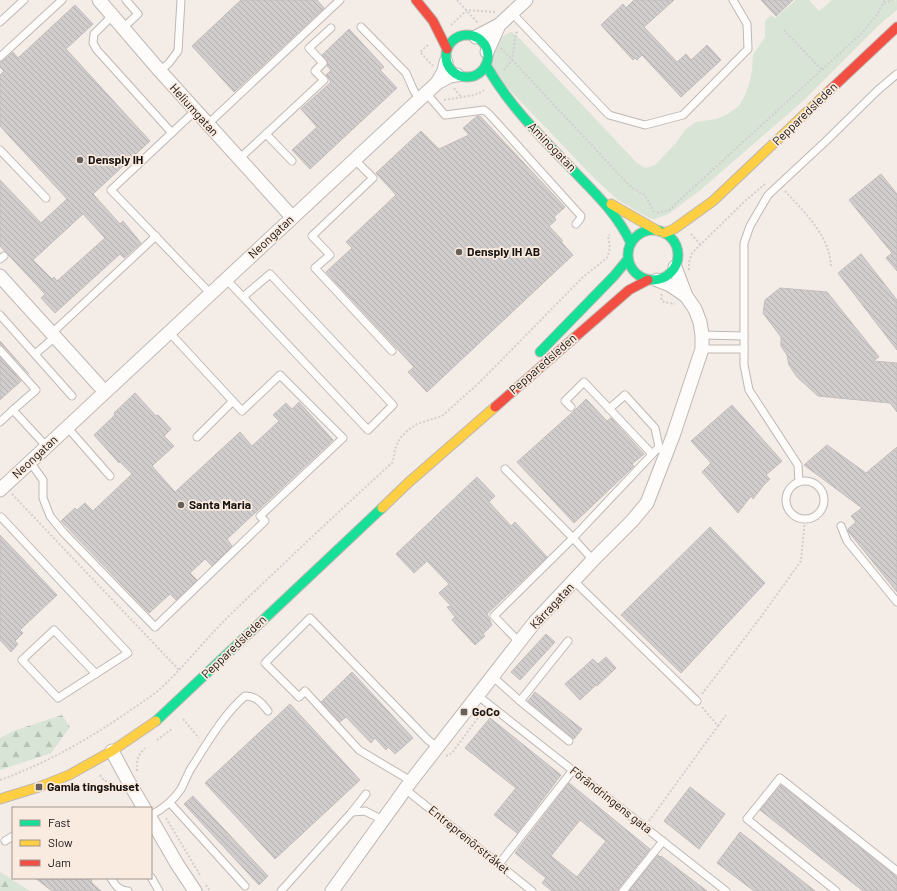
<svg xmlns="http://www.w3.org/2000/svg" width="897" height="891" viewBox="0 0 897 891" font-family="Barlow,sans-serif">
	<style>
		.grass { fill: #d7e4d6 }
		.forest { fill: url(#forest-firs) }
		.building { fill: url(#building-back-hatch); stroke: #c3bdbd; fill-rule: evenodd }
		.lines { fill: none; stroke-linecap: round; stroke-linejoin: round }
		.lane-casing { stroke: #bfb8b4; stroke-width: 9 }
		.street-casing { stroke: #bfb8b4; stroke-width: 15 }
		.fast-casing { stroke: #bfb8b4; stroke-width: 11 }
		.slow-casing { stroke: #bfb8b4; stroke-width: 11 }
		.jam-casing { stroke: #bfb8b4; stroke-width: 11 }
		.path { stroke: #d2cfce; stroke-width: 2; stroke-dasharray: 2 2; stroke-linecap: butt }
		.lane { stroke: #fdfcfb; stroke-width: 7 }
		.street { stroke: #fdfcfb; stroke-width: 13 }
		.fast { stroke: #16e098; stroke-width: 9 }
		.slow { stroke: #ffcf43; stroke-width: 9 }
		.jam { stroke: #f24e42; stroke-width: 9 }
		.poi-dot { fill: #66605b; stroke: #faebe1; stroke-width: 1.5 }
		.labels { text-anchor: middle; stroke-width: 3.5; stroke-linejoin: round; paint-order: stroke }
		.street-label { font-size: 12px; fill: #191410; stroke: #faebe1 }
		.poi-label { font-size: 12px; font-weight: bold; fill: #191410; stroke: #faebe1; text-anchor: start }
	</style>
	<defs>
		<pattern id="forest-firs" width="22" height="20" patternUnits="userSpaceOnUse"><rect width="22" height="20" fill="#d7e4d6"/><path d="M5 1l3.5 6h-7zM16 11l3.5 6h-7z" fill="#b8c3b7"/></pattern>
		<pattern id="building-back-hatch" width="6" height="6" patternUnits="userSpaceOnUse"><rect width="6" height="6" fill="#d2cdcd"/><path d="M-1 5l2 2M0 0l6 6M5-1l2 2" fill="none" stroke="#b4afaf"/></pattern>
	</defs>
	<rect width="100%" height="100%" fill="#f4ece7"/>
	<path class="grass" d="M 796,0 L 809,0 L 819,11 L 832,0 L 897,0 L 897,10 L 880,24 L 803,101 L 698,192 L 668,214 L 655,219 L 649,218 L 618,200 L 594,178 L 502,82 C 499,77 494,70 493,65 C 489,52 499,34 512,32 L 519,38 L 637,163 L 645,168 L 655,165 L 676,143 L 685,130 L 696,122 L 716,119 L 728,114 L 739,106 L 746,93 L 749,84 L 752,70 L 753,55 L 765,37 L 765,21 L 771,15 L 775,18 Z"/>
	<g class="forest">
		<path d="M 62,715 L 70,727 L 51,753 L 0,770 L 0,738 L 16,730 Z"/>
		<path d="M 0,872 L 30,891 L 0,891 Z"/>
	</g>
	<g class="building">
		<path d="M 241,0 L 317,0 L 324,8 L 234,92 L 192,46 Z"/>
		<path d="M 634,0 L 674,0 L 644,27 L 677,62 L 686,54 L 691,60 L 707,45 L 721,60 L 681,97 L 642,55 L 637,60 L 635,58 L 633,60 L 601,25 L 623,4 L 626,8 Z"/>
		<path d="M 761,0 L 793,0 L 776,16 Z"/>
		<path d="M 75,5 L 93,24 L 66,49 L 150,141 L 93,194 L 120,224 L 123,221 L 141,243 L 124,258 L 120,254 L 55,313 L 41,298 L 45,294 L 0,246 L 0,180 L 41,223 L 67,199 L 0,126 L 0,75 L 4,71 L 0,67 L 0,62 L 3,61 L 13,52 L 18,58 ZM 83,214 L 105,238 L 57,281 L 54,277 L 52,279 L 33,260 Z"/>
		<path d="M 349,29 L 384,67 L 380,70 L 397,88 L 310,169 L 292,150 L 317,127 L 301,109 L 331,82 L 326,75 L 331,70 L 327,66 L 327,60 L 322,55 Z"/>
		<path d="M 477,116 L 480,116 L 565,207 L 554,217 L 556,220 L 549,226 L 562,240 L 562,243 L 573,255 L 427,392 L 408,372 L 414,367 L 326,272 L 352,248 L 346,242 L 396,195 L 376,173 L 421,131 L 439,149 L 469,135 L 463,128 Z"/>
		<path d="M 881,174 L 897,194 L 897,271 L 886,258 L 892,253 L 849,200 Z"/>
		<path d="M 861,254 L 897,300 L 897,350 L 838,273 Z"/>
		<path d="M 780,288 L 827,292 L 879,357 L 873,361 L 897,363 L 897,412 L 890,403 L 818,396 L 797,377 L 789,365 L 787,355 L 781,346 L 781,337 L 763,313 L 765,300 Z"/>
		<path d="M 0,341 L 29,374 L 4,347 L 0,345 Z"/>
		<path d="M 0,357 L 21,381 L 0,400 Z"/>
		<path d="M 135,393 L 156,416 L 158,415 L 171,429 L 164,436 L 174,446 L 152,466 L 175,492 L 240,432 L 252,446 L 279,421 L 273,415 L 286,403 L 292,409 L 299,402 L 333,440 L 227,539 L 232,546 L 212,566 L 205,559 L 190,573 L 197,580 L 176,600 L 170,594 L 149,613 L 61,521 L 75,508 L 77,510 L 85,503 L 93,511 L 132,474 L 120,462 L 119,463 L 94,435 L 115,415 L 114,413 Z"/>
		<path d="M 586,399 L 607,421 L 611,418 L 644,454 L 632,464 L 634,466 L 632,468 L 574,523 L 517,462 L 574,411 Z"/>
		<path d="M 732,405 L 782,461 L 766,475 L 770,479 L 763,486 L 753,499 L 751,496 L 738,513 L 702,472 L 711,463 L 691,441 Z"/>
		<path d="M 827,445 L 866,473 L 897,447 L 897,592 L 848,531 L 848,529 L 856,522 L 851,516 L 862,508 L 804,465 Z"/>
		<path d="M 477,477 L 495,496 L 489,502 L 511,526 L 515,522 L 547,557 L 487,614 L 492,625 L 483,634 L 485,636 L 475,645 L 452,620 L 455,617 L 447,607 L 451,606 L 439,593 L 449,584 L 427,561 L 414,573 L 396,554 Z"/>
		<path d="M 710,527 L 765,583 L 681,673 L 621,615 Z"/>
		<path d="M 0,535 L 57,595 L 20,630 L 23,633 L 15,641 L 18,644 L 11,652 L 0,640 Z"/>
		<path d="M 546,634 L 555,642 L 520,680 L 511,672 Z"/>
		<path d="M 606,657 L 616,668 L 597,686 L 596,685 L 580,700 L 565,684 L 593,659 L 598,664 Z"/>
		<path d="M 352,672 L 413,738 L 395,754 L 388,747 L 386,750 L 375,738 L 371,743 L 346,717 L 340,722 L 321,702 Z"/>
		<path d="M 535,692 L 582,729 L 574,739 L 528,701 Z"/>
		<path d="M 290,704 L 360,780 L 275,859 L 205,783 Z"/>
		<path d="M 490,718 L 561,775 L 517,833 L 494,815 L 516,788 L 465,748 Z"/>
		<path d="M 569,783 L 650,849 L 619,888 L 618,891 L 552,891 L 542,883 L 546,878 L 515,853 ZM 580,820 L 606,841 L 577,877 L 551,856 Z"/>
		<path d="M 781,785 L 897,877 L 897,891 L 863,891 L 760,810 Z"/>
		<path d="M 690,787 L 725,814 L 699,849 L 664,821 Z"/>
		<path d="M 193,796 L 268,876 L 259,885 L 184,804 Z"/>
		<path d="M 740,832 L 815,891 L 754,891 L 717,863 Z"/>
		<path d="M 658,855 L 660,857 L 661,856 L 707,891 L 629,891 Z"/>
		<path d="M 35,878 L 91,878 L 92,883 L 101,891 L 52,891 Z"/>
	</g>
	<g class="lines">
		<defs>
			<g id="lane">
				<path d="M 512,13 L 609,115 L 645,125 L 683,115 L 748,49 L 747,24 L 733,0"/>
				<path d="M 112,16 L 94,34 L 93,43 L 97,50 L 172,133"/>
				<path d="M 0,22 L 24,0"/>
				<path d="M 361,27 L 406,73 L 414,91 L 419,99"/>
				<path d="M 123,28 L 138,14 L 126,0"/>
				<path d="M 0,57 L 62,0"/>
				<path d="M 160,71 L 169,63 L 178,51 L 181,0"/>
				<path d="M 426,93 L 445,115 L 484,110 L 489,114 L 581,216 L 580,219 L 576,224"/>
				<path d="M 195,111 L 111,190 L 210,293"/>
				<path d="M 208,124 L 340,0"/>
				<path d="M 266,134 L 292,161"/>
				<path d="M 0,150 L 46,198"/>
				<path d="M 239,159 L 324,80 L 315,71 L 323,63 L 309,48 L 331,28"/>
				<path d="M 354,159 L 373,178 L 312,236 L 330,255 L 315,268 L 392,351"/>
				<path d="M 0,259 L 4,256"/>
				<path d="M 226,279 L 368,430 L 393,405 L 270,274 L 243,297"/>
				<path d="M 0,315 L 72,396"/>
				<path d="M 52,333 L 156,236"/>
				<path d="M 702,335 L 744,336"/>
				<path d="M 702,349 L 744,349"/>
				<path d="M 0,350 L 36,390 L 13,410 L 46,446"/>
				<path d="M 35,354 L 55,337"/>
				<path d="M 571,407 L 565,401 L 584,382 L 652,454"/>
				<path d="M 609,409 L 625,395 L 655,428 L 659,447"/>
				<path d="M 0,422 L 13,410"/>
				<path d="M 67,427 L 110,476"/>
				<path d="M 197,437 L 233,401"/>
				<path d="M 30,462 L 43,480 L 43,498 L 50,516 L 63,532 L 155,627 L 265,521 L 260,516 L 343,438 L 280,375 L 242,411 L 169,332"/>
				<path d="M 505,469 L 573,538 L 494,616 L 519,642"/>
				<circle cx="805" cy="500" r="19"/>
				<path d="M 799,482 L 798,465 L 749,390 L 744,365 L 744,243 L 750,226 L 768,195 L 826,141 L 878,90 L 897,74"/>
				<path d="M 1,517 L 128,653 L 58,698 L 22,660 L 54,630 L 96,674"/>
				<path d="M 841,526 L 847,541 L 897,602"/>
				<path d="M 593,560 L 573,538 L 659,447 L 666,454"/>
				<path d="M 574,581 L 697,701"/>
				<path d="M 492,676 L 520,701 L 568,641"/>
				<path d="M 477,695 L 726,891"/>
				<path d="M 520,701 L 569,741"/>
				<path d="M 411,781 L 359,750 L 305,691 L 299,697 L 265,663 L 310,618 L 428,740 L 437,747"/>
				<path d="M 405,789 L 532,891"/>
				<path d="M 170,803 L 245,886"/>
				<path d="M 352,812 L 365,811 L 383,820"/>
				<path d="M 151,815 C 163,809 173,801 181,789 C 184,783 187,776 190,770 C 206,745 223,715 245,696 C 256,696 262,703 268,711"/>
				<path d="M 5,841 L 13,836"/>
				<path d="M 499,864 L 573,770"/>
				<path d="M 151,877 L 159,891"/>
				<path d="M 111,878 C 115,885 119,891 128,891"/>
				<path d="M 281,891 L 352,812 L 366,794"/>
				<path d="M 623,891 L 663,841"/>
				<path d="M 836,891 L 747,819 L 780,778 L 897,871"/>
			</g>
			<g id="street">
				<path d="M 99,0 L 160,71 L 292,217"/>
				<path d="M 476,37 L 499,25 L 526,0"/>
				<path d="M 487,52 L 499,25"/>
				<path d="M 437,83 L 444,71 L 446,62"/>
				<path d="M 0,276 L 105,392"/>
				<path d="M 657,280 L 670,285 L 686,296"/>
				<path d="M 0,490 L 437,83 L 450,76 L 457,75"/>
				<path d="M 112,751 L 127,779 L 144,808"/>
				<path d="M 151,819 L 177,864 L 195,891"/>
				<path d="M 332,891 L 411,781 L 534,623 L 593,560 L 632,521 L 647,503 L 673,436 L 702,349 L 702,335 L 700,322 L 695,309 L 686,296 L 675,267"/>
			</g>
			<g id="fast">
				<circle cx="467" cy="56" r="21"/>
				<path d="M 486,65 C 508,104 539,135 570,167 C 593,191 616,212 631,243"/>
				<circle cx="653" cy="255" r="25"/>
				<path d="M 540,352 L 614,276 L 628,259"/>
				<path d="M 156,721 L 382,508"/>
			</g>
			<g id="slow">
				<path d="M 611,204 L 658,231"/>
				<path d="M 664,233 L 674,229 L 713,201 L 830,90"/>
				<path d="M 382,508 L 408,483 L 495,407"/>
				<path d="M 0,799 L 39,787 L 69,775 L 112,751 L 156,721"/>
			</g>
			<g id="jam">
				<path d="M 416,0 L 433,21 L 447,49"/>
				<path d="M 830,90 L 897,27"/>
				<path d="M 495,407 L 629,290 L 648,280"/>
			</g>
		</defs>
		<use href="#lane" class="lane-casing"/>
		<use href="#street" class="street-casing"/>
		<use href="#fast" class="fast-casing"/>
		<use href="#slow" class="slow-casing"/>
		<use href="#jam" class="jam-casing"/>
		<g class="path">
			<path d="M 457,0 L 478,23"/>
			<path d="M 884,3 L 893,0"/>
			<path d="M 451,25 L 467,10 L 495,12"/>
			<path d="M 784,30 L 822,70"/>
			<path d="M 428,45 L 420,52 L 433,66"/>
			<path d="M 501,48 L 626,182 L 634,189 L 645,195 L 654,212"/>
			<path d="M 504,70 L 512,60 L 516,33 L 518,32"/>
			<path d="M 454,88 L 461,97"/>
			<path d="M 444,100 L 475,95 L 484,90"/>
			<path d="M 785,191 C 805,213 831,237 831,268"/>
			<path d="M 657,213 L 669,210 L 862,33 L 876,16 L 885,0"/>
			<path d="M 691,234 L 700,244"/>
			<path d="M 689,270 L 689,262 L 692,253 L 745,201 L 765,184"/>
			<path d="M 662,294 L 661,296 L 662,301 L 664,302 L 675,304"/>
			<path d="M 12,494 L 179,670"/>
			<path d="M 702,694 L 763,614 L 801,561 L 805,519"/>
			<path d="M 183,719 L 199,738"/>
			<path d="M 718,726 L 726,715"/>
			<path d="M 157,740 L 172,729"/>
			<path d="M 446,756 L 452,753 L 483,711"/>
			<path d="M 137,771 C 136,761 138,755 145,748"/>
			<path d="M 100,775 L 104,781 L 107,781 L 117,785"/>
			<path d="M 0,780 C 47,763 87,740 128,712 C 139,704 151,697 160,689 C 186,665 206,638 231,614 C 284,563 338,512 393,462 L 395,449 L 400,438 L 408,430 L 417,424 L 442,416 L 480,382 L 583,277 L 607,258 L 610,248 L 608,236 L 610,235"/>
			<path d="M 166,818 L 200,875"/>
			<path d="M 649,821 L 718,726 L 702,707"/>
			<path d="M 206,885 L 210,891"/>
		</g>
		<use href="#lane" class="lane"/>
		<use href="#street" class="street"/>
		<use href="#fast" class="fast"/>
		<use href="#slow" class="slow"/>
		<use href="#jam" class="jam"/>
	</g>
	<g class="poi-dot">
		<circle cx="80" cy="160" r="4"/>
		<circle cx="459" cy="252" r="4"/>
		<circle cx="181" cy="505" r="4"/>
		<rect x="460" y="708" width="8" height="8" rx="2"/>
		<rect x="35" y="783" width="8" height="8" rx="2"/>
	</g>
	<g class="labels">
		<g class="street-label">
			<text transform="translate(194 110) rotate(48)" y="4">Heliumgatan</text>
			<text transform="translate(805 114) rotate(-44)" y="4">Pepparedsleden</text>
			<text transform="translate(552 147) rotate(46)" y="4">Aminogatan</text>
			<text transform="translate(271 237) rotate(-43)" y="4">Neongatan</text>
			<text transform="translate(543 364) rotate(-41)" y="4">Pepparedsleden</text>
			<text transform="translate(35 457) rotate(-43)" y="4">Neongatan</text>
			<text transform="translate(552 606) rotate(-47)" y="4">Kärragatan</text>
			<text transform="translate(234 647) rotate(-44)" y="4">Pepparedsleden</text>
			<text transform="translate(611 800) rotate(38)" y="4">Förändringens gata</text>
			<text transform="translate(469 840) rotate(39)" y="4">Entreprenörstråket</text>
		</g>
		<g class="poi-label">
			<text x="88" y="164">Densply IH</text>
			<text x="467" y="256">Densply IH AB</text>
			<text x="189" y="509">Santa Maria</text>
			<text x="472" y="716">GoCo</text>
			<text x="47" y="791">Gamla tingshuset</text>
		</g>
	</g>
	<rect x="12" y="807" width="140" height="72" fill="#faebe1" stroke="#a0958d"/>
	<rect x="20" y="820" width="20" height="6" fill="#16e098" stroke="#a0958d"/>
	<text x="48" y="827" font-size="12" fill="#191410">Fast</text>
	<rect x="20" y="840" width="20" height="6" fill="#ffcf43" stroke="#a0958d"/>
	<text x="48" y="847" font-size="12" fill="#191410">Slow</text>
	<rect x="20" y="860" width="20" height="6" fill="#f24e42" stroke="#a0958d"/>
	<text x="48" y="867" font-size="12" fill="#191410">Jam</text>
</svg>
